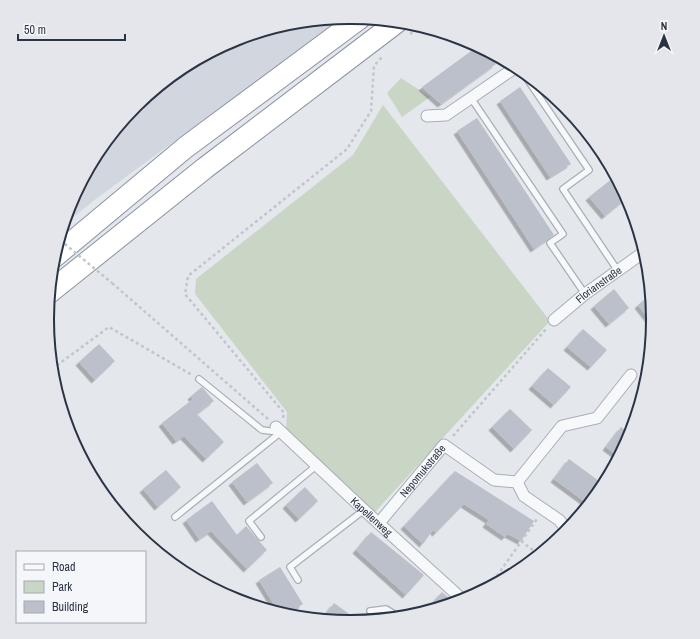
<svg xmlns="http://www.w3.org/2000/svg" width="700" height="639" viewBox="0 0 700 639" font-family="'Archivo Narrow',sans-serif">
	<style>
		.built { fill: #d2d6de }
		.green { fill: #c9d6c5 }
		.building { fill: #bbc0ca; filter: url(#shadow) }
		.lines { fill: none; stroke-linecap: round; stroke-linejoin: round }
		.lane-casing { stroke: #a9aeb7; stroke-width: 8 }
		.street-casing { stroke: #a9aeb7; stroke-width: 13 }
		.highway-casing { stroke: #8b94a3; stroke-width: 23 }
		.path { stroke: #c2c5cb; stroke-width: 2.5; stroke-dasharray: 3 3; stroke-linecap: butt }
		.lane { stroke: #f7f8fa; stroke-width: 5.5 }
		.street { stroke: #f7f8fa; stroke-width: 11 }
		.highway { stroke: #fff; stroke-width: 21 }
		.path-bridge { stroke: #c2c5cb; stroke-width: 2.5; stroke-dasharray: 3 3; stroke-linecap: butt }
		.labels { text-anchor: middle; stroke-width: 4; stroke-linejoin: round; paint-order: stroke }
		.street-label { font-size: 11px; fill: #2b3445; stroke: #f4f6f9 }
		.rim { fill: none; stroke: #2b3445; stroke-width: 2 }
	</style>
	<defs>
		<filter id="shadow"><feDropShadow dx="-3.5" dy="3.5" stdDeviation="0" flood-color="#0004"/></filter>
	</defs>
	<rect width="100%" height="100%" fill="#e4e7ec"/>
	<path class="built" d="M 342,18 L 93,201 L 64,225 L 71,204 L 99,151 L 136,105 L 182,68 L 234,40 L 291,23 Z"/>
	<g class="green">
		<path d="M 401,78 L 430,97 L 402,117 L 387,93 Z"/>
		<path d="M 383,105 L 550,321 L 375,512 L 286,430 L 287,412 L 195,294 L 196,279 L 353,155 Z"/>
	</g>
	<g class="building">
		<path d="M 478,46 L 496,64 L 441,104 L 422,87 Z"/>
		<path d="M 520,87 L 571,164 L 550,177 L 500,101 Z"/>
		<path d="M 477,118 L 554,235 L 534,249 L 457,131 Z"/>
		<path d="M 613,178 L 627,198 L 605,216 L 589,197 Z"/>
		<path d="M 614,289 L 629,308 L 609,324 L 594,306 Z"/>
		<path d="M 650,295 L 652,320 L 652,323 L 638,305 Z"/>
		<path d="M 583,329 L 607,350 L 591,367 L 567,347 Z"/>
		<path d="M 99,344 L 115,361 L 95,380 L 79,362 Z"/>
		<path d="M 548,368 L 571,387 L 554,405 L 532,386 Z"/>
		<path d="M 202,387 L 214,401 L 197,414 L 224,442 L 206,459 L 184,436 L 176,441 L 162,423 L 193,399 L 191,396 Z"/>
		<path d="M 510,409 L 532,430 L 514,449 L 492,427 Z"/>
		<path d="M 621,427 L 630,434 L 618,456 L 606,447 Z"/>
		<path d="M 569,459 L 603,484 L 588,504 L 554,479 Z"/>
		<path d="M 257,463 L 273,483 L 247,502 L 232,482 Z"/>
		<path d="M 166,470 L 181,487 L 158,507 L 143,489 Z"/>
		<path d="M 455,471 L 534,521 L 521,541 L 508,534 L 505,537 L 486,524 L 489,520 L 464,504 L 436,533 L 433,530 L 423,544 L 404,526 Z"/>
		<path d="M 305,487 L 318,501 L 299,519 L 286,505 Z"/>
		<path d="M 212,501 L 237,535 L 246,526 L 267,550 L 247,569 L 211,531 L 199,539 L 186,520 Z"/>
		<path d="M 371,532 L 424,575 L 406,595 L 356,550 Z"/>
		<path d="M 280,567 L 303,604 L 286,615 L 279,613 L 259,580 Z"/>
		<path d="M 442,592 L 454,602 L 425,611 Z"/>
		<path d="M 334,603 L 359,621 L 322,619 Z"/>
	</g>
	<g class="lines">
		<defs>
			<g id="lane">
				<path d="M 521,70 L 589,170 L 563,189 L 618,271"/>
				<path d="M 471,98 L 563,234 L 550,243 L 585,294"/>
				<path d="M 199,379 L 262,430 L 278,432"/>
				<path d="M 175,517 L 281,432"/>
				<path d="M 261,537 L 249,521 L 316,466"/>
				<path d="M 298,580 L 290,567 L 364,510"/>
				<path d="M 370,611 L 386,609 L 399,617"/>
			</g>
			<g id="street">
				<path d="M 427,116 L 446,115 L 516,67"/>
				<path id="s1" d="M 554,320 L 585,294 L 644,252"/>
				<path id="s2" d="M 276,427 L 364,510 L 463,600"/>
				<path d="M 517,482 L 562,426 L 597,418 L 631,375"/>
				<path id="s3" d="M 379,523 L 444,445 L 494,480 L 517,482 L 524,496 L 559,520 L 567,530"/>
			</g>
			<g id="highway">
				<path d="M 54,257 L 186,147 L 360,18"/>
				<path d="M 50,292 L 205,168 L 397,22"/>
			</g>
		</defs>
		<use href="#lane" class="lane-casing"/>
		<use href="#street" class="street-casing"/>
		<use href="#highway" class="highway-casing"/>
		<g class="path">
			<path d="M 410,34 L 421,26"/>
			<path d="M 112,283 L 268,419"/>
			<path d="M 52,369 L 109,327 L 192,375"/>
			<path d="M 283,418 L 284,413 L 185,294 L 188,276 L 347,149 L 371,111 L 374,66 L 382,57"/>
			<path d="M 453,436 L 547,328"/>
			<path d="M 521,541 L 538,554"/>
			<path d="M 497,576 L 537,519"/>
		</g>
		<use href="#lane" class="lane"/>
		<use href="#street" class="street"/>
		<use href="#highway" class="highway"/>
		<path class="path-bridge" d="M 60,240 L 112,283"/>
	</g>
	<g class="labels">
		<g class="street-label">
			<text dy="4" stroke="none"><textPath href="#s1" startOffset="57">Florianstraße</textPath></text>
			<text dy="4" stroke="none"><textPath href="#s3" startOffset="68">Nepomukstraße</textPath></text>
			<text dy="4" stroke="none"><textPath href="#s2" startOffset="131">Kapellenweg</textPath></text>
		</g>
	</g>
	<path d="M0 0H700V639H0ZM349 24H351A295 295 0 0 1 646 319V320A295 295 0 0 1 351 615H349A295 295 0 0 1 54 320V319A295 295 0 0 1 349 24Z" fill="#e4e6eb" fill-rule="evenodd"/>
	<path class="rim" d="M349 24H351A295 295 0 0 1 646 319V320A295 295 0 0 1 351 615H349A295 295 0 0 1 54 320V319A295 295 0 0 1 349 24Z"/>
	<rect x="16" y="551" width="130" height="72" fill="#f4f6f9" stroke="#a4a8b1"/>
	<rect x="24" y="564" width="20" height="6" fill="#f7f8fa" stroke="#a4a8b1"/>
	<text x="52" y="571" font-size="12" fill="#2b3445">Road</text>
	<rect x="24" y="581" width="20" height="12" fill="#c9d6c5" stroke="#a4a8b1"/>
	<text x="52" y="591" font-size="12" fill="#2b3445">Park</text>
	<rect x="24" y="601" width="20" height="12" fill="#bbc0ca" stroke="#a4a8b1"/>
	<text x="52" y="611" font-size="12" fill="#2b3445">Building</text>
	<g transform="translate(664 36)" stroke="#f4f6f9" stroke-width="3" paint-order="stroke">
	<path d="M0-3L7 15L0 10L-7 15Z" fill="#2b3445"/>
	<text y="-6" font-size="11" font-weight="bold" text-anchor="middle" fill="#2b3445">N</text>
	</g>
	<path d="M18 34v6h107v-6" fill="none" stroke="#2b3445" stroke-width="2"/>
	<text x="24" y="34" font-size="12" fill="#2b3445" stroke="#f4f6f9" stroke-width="3" paint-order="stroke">50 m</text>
</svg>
